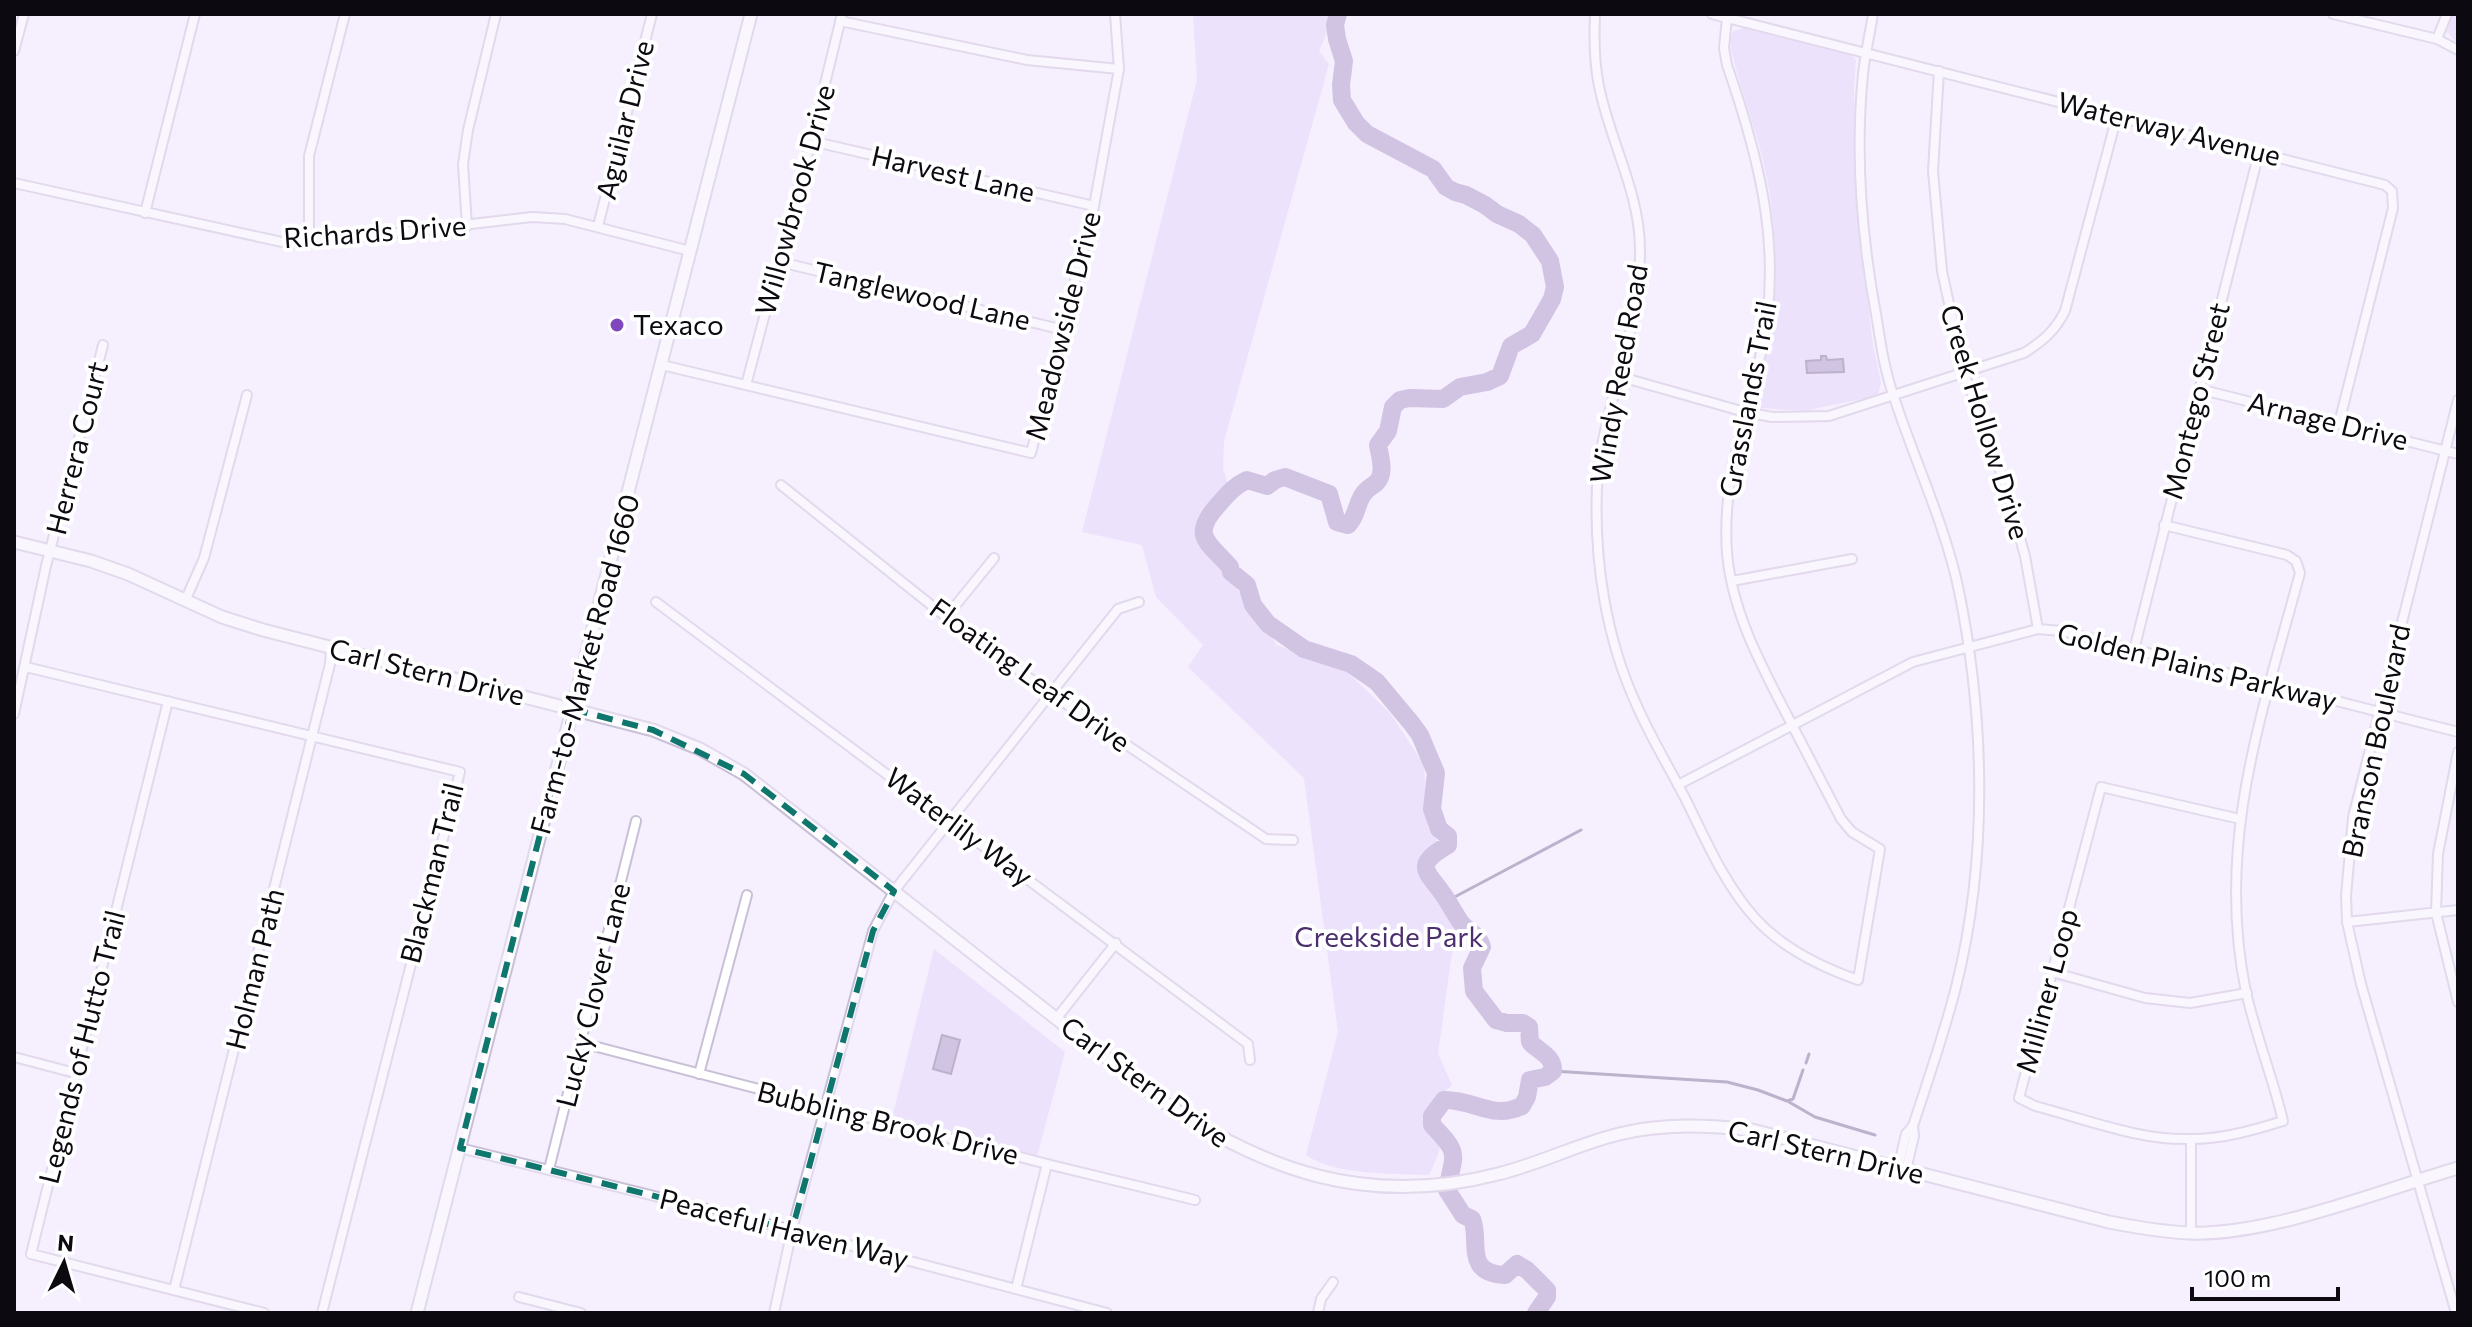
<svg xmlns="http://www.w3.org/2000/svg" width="2472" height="1327" viewBox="0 0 2472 1327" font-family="Commissioner,sans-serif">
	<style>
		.green { fill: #e1d2fa }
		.water { fill: #a490c3; stroke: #77688e; stroke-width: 2 }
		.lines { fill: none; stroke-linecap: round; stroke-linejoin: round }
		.stream { stroke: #77688e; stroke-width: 3 }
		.river { stroke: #a490c3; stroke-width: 18 }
		.street-casing { stroke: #c9c0d8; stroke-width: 12 }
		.secondary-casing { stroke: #c9c0d8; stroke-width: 15 }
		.street { stroke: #fff; stroke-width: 8 }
		.secondary { stroke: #fff; stroke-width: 11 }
		.marked { fill: none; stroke: #0f766e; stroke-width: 6; stroke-dasharray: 16 10; stroke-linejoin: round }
		.poi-dot { fill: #7f46bd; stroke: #fff; stroke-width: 3 }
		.labels { text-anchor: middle; stroke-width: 8; stroke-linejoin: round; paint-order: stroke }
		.street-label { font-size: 28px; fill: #0d0911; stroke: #fff }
		.poi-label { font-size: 28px; fill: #0d0911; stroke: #fff; text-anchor: start }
		.park-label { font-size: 28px; fill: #4b2f6e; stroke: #fff }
	</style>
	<rect width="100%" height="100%" fill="#f5effe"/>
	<g class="green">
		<path d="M 1193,14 L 1335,14 L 1319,51 L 1329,64 L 1224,441 L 1223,469 L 1228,484 L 1195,530 L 1277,645 L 1347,672 L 1390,713 L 1424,765 L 1428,827 L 1437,840 L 1419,862 L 1424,882 L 1438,896 L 1456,923 L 1438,1054 L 1452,1085 L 1436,1099 L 1426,1122 C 1446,1147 1441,1147 1429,1175 C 1393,1173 1336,1176 1306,1155 L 1338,1032 L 1304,778 L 1188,667 L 1203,645 L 1156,597 L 1142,545 L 1082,532 L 1197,80 Z"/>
		<path d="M 2452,14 L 2458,14 L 2458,44 L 2447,32 Z"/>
		<path d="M 1744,28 L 1851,55 L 1856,60 L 1854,88 L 1858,223 L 1873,345 L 1881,383 L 1878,394 L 1872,397 L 1803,411 L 1761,408 L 1756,399 C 1773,326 1782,254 1767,179 C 1759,135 1741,93 1731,49 L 1730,37 L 1734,31 Z"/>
		<path d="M 934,949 L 1065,1052 L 1037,1156 L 892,1118 Z"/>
	</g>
	<g class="water">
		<path d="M 1821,356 L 1826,356 L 1827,360 L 1843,359 L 1844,372 L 1807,373 L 1806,361 L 1821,360 Z"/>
		<path d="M 942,1035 L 960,1040 L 951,1074 L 933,1069 Z"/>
	</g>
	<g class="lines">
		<g class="stream">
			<path d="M 1447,901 L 1581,830"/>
			<path d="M 1806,1063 L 1809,1054"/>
			<path d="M 1553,1071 L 1727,1082 L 1758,1090 L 1787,1101 L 1793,1099 L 1803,1070"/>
			<path d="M 1789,1102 L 1815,1117 L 1875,1135"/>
		</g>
		<path class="river" d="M 1338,14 L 1335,25 L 1337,39 L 1344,61 L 1341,85 L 1342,100 L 1356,123 L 1367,134 L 1433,169 L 1446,187 L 1455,192 L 1466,195 L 1485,205 L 1497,214 L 1519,224 L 1533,235 L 1550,261 L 1555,287 L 1552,299 L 1532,334 L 1511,346 L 1500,376 L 1487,382 L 1460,387 L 1443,399 L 1410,398 L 1400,400 L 1393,407 L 1388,431 L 1378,445 C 1380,457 1386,474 1376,483 C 1370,488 1366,489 1362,496 C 1355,508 1358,514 1348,525 L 1337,522 L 1329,494 L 1285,477 L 1275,480 L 1267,486 L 1247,480 C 1234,486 1227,495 1218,505 C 1190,536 1208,542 1230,567 L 1231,572 L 1247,585 L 1253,605 L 1268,624 L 1304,649 L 1351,664 L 1377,682 L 1412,724 L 1420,735 L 1436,773 L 1432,809 L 1439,829 L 1448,836 L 1448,845 C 1411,867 1428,871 1445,897 C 1451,906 1455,915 1462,924 C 1470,932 1479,936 1482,947 L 1472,968 L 1474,991 L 1496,1020 L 1507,1023 L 1523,1023 L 1529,1027 L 1530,1042 C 1539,1052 1554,1056 1553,1071 L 1545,1077 L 1530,1080 L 1527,1097 L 1522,1106 C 1491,1120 1477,1100 1444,1100 L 1432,1116 L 1432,1125 C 1461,1155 1454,1152 1447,1190 L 1463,1215 L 1472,1219 C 1481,1241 1463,1273 1505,1275 L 1517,1264 L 1527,1270 L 1547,1290 L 1547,1297 L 1536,1313"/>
		<defs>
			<g id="street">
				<path d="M 1595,14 C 1594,38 1594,63 1599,86 C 1610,142 1640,192 1640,250 C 1641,334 1601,407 1597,488 C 1594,561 1606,639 1637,706 C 1651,738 1669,767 1685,798 C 1705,838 1724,884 1755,918 C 1781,947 1821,967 1858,980 L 1880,849 L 1852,832 L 1841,819 C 1823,785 1806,751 1788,717 C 1761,665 1732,612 1727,553 C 1722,481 1743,429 1759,362 C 1785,258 1761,163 1727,65 L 1724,48 L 1727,18"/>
				<path d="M 1712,14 L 2385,185 L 2392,191 L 2393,208 L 2339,423"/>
				<path d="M 1873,14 C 1870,34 1865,54 1863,74 C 1855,155 1862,240 1877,320 C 1881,346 1885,372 1894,397 C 1915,462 1945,524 1959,591 C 1985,720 1988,860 1956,987 C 1944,1034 1928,1080 1913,1126 L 1906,1134 L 1898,1168"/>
				<path d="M 2333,14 L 2437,39 L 2458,50"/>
				<path d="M 840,21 L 1027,60 L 1119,69"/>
				<path d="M 2437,39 L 2447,14"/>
				<path d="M 14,51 L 24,14"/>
				<path d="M 1939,71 L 1933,171 L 1942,271 L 1964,373 L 2005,484 L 2025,556 L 2038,629"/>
				<path d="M 811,141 L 1094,206"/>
				<path d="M 14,183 L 282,242 L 309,243 L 532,217 L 565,219 L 690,251"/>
				<path d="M 145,213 L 195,14"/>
				<path d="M 467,226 L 463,164 L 468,130 L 496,14"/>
				<path d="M 598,226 L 652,14"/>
				<path d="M 309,243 L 309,156 L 345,14"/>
				<path d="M 780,262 L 1064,330"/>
				<path d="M 662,365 L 1031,453 L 1094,206 L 1119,69 L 1115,14"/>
				<path d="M 1621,377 L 1745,412 L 1772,417 L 1829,416 L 2024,353 C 2043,341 2055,331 2065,311 L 2117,116"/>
				<path d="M 746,385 L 811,141 L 842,14"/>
				<path d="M 2199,389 L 2458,454"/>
				<path d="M 781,485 L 946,617 L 1050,693 L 1266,839 L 1293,840"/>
				<path d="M 2164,525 L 2287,555 L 2296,561 L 2300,573 C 2262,714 2215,843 2246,992 C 2256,1036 2273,1078 2283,1121 C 2254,1130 2223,1139 2192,1139 C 2140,1141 2085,1119 2035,1106 L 2019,1098 L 2101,787 L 2240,819"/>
				<path d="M 1732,581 L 1852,559"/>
				<path d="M 185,601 L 204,558 L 247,395"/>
				<path d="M 656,602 L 1248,1044 L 1250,1060"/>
				<path d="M 946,617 L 994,558"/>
				<path d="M 2134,650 L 2259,152"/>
				<path d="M 26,667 L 460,772 L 322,1313"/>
				<path d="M 168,701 L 31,1254 L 264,1313"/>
				<path d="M 14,714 L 46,566 L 103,345"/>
				<path d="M 2458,752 L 2438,854 L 2436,913 L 2458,1002"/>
				<path d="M 1678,785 L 1913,662 L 2038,629 L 2062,631 L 2458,732"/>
				<path d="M 2347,922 L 2458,910"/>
				<path d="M 2052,972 L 2145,998 L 2190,1003 L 2247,993"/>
				<path d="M 1056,1019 L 1116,943"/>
				<path d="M 582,1043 L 1047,1164 L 1195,1200"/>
				<path d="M 14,1057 L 75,1073"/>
				<path d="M 699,1074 L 747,895"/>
				<path d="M 2191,1140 L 2191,1233"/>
				<path d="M 460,1148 L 792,1230 L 1107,1313"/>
				<path d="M 549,1169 L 636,821"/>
				<path d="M 1906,1170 L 1914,1136 L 1913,1126"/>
				<path d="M 1016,1289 L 1047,1164"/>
				<path d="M 174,1290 L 330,664 L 331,647"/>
				<path d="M 519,1297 L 581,1313"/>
				<path d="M 774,1313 L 792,1230 L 873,931 L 894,891 L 1118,609 L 1139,602"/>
				<path d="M 1318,1313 L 1321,1299 L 1333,1282"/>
				<path d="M 2456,1313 L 2361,984 L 2347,922 L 2346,896 L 2353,817 L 2458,400"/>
			</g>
			<g id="secondary">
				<path d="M 14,542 L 91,561 L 128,574 L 222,617 L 263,630 L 653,730 L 700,749 L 744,774 L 1155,1096 C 1262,1171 1367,1208 1498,1174 C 1539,1164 1578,1144 1619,1134 C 1664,1123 1707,1125 1752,1130 L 2109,1222 C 2135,1227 2162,1232 2189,1233 C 2269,1236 2379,1191 2458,1168"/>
				<path d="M 417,1313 L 751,14"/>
			</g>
		</defs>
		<use href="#street" class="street-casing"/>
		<use href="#secondary" class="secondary-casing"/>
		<use href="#street" class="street"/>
		<use href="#secondary" class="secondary"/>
	</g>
	<path d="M0 0H2472V1327H0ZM 572,709 L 653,730 L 744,774 L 894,891 L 873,931 L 792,1230 L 460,1148 Z" fill="#f5effe" fill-opacity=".55" fill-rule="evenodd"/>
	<path class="marked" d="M 572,709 L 653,730 L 744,774 L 894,891 L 873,931 L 792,1230 L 460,1148 Z"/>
	<circle class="poi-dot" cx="617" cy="325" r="8"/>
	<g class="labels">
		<g class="street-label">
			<text transform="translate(625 120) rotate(-76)" y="10">Aguilar Drive</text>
			<text transform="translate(2169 129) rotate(14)" y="10">Waterway Avenue</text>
			<text transform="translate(953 174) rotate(13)" y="10">Harvest Lane</text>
			<text transform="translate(795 200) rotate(-75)" y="10">Willowbrook Drive</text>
			<text transform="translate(375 232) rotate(-4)" y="10">Richards Drive</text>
			<text transform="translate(922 296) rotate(13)" y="10">Tanglewood Lane</text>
			<text transform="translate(1063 326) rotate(-76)" y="10">Meadowside Drive</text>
			<text transform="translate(1619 374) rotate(-80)" y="10">Windy Reed Road</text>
			<text transform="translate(1748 399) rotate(-79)" y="10">Grasslands Trail</text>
			<text transform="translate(2196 401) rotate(-76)" y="10">Montego Street</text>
			<text transform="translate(2328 421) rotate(14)" y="10">Arnage Drive</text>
			<text transform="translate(1985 422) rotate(73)" y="10">Creek Hollow Drive</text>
			<text transform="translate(77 448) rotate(-76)" y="10">Herrera Court</text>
			<text transform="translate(585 664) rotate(-75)" y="10">Farm-to-Market Road 1660</text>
			<text transform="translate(2197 667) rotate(14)" y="10">Golden Plains Parkway</text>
			<text transform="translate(427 672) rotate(14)" y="10">Carl Stern Drive</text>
			<text transform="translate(1030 675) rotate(36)" y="10">Floating Leaf Drive</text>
			<text transform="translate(2376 741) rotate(-78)" y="10">Branson Boulevard</text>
			<text transform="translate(959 827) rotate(37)" y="10">Waterlily Way</text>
			<text transform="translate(432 873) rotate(-76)" y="10">Blackman Trail</text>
			<text transform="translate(255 969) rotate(-76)" y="10">Holman Path</text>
			<text transform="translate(2047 991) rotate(-75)" y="10">Milliner Loop</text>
			<text transform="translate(593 995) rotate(-76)" y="10">Lucky Clover Lane</text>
			<text transform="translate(82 1047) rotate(-76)" y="10">Legends of Hutto Trail</text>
			<text transform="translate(1145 1082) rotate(36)" y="10">Carl Stern Drive</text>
			<text transform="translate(888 1123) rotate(14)" y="10">Bubbling Brook Drive</text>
			<text transform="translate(1826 1152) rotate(13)" y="10">Carl Stern Drive</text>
			<text transform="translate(784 1229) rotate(14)" y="10">Peaceful Haven Way</text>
		</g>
		<g class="poi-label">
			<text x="633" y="335">Texaco</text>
		</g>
		<g class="park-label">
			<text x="1389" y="947">Creekside Park</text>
		</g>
	</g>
	<rect width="2472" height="1327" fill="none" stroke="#0d0911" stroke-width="32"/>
	<g transform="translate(64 1263) rotate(5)" stroke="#ffffff" stroke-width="6" paint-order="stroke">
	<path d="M0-6L14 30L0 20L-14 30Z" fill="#0d0911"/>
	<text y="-12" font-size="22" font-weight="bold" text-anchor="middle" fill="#0d0911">N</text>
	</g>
	<path d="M2192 1287v12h146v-12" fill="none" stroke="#0d0911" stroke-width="4"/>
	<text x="2204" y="1287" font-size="24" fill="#0d0911" stroke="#ffffff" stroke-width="6" paint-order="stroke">100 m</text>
</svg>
